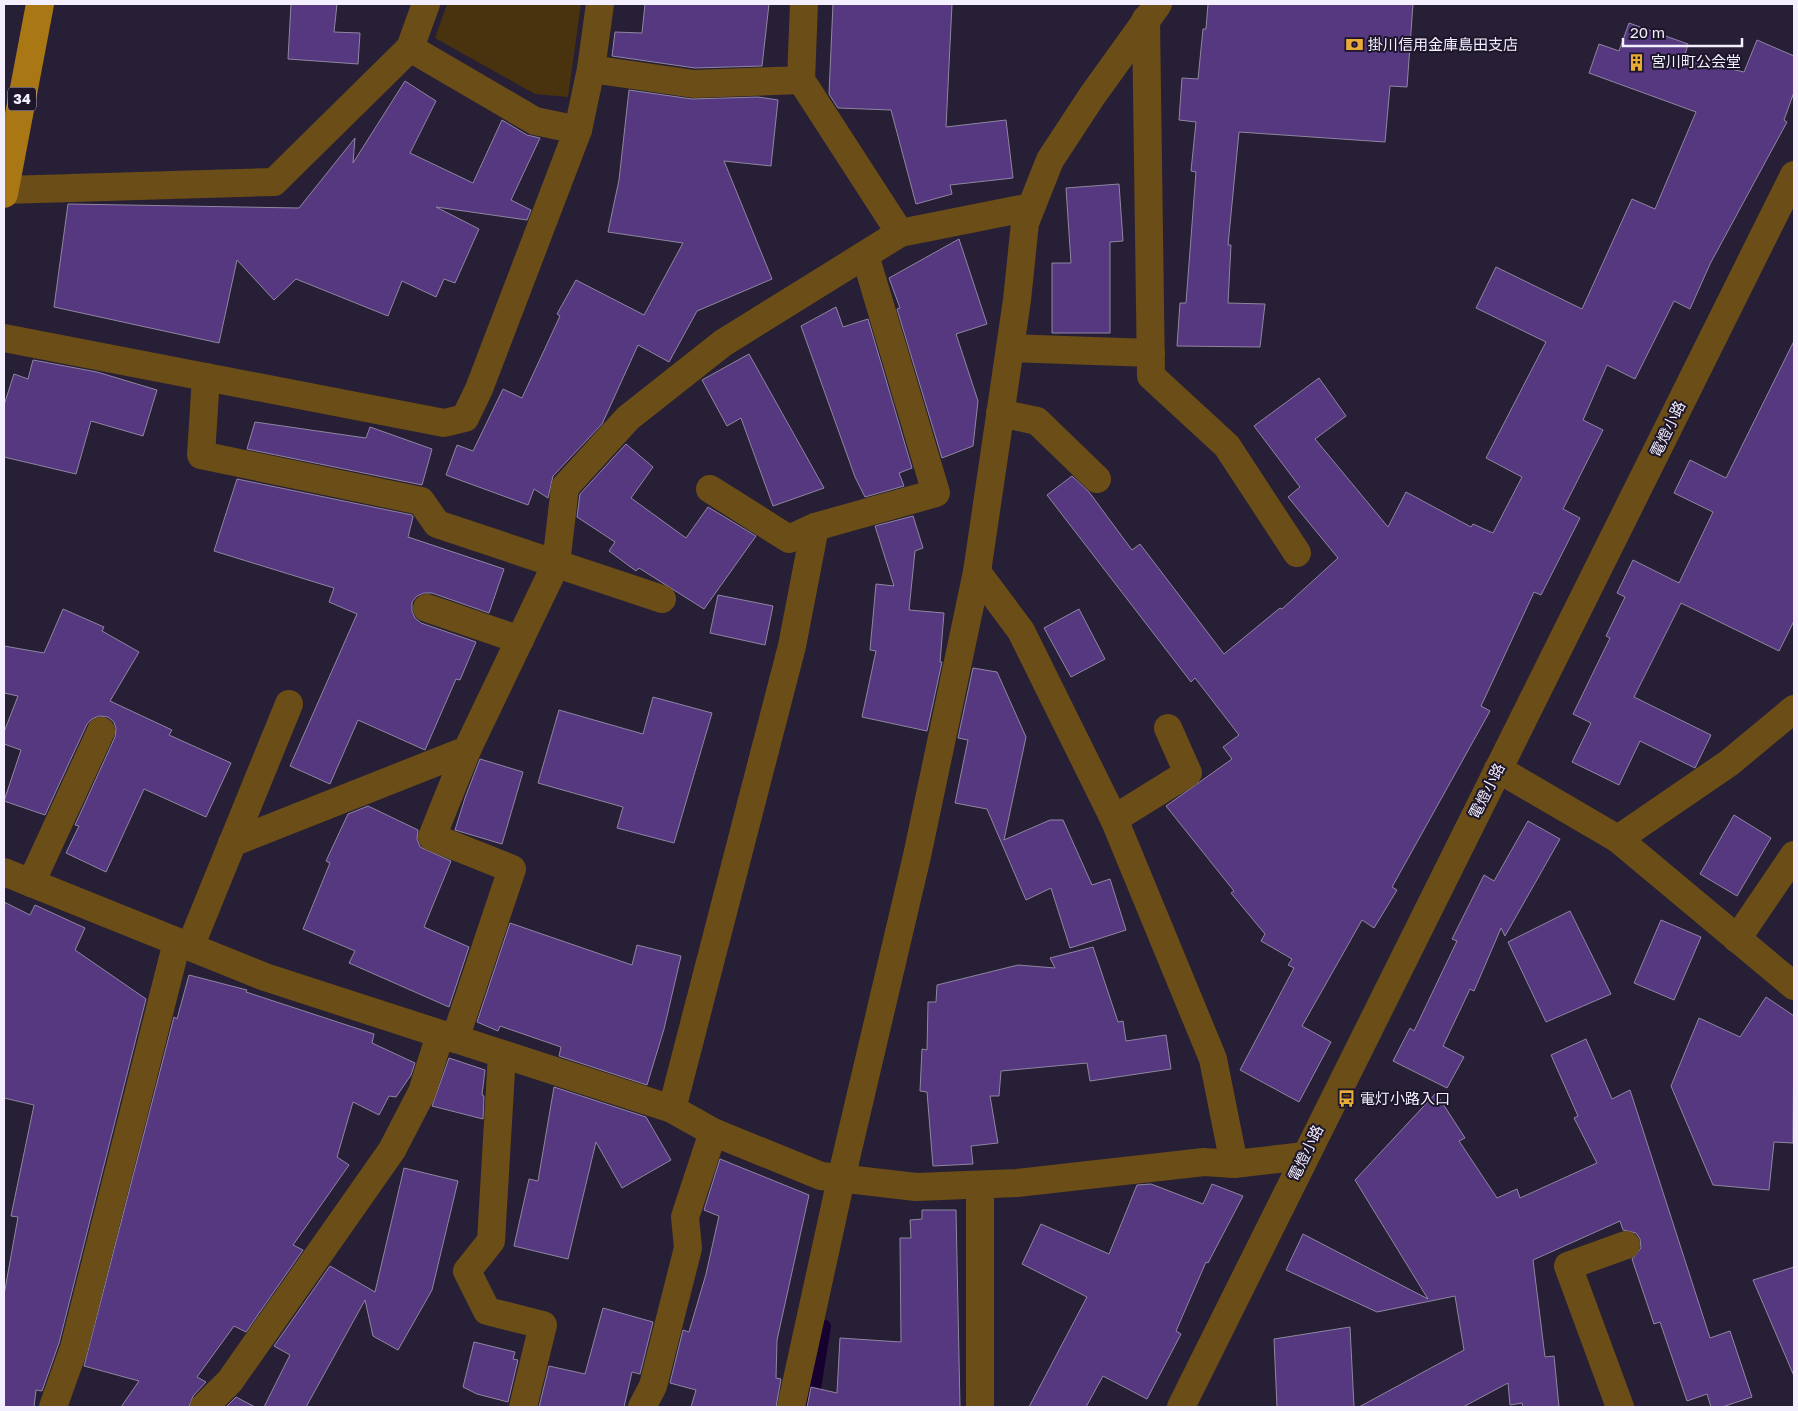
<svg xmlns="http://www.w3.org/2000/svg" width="1798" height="1411" viewBox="0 0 1798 1411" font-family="'Golos Text','Noto Sans JP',sans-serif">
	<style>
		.green { fill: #48330e }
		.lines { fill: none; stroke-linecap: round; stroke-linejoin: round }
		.stream { stroke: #160030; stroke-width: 12 }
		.building { fill: #553880; stroke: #8f86a1 }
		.minor { stroke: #6b4d17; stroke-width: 28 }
		.major { stroke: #a97815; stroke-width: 28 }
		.labels { text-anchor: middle; stroke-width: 4; stroke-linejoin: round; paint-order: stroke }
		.shield { fill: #1d162b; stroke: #b4aebf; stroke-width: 1 }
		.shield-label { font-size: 14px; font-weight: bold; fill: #f4effe }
		.poi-label { font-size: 15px; fill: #f4effe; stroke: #1d162b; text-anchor: start }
		.street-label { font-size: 15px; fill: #f4effe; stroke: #1d162b }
	</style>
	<rect width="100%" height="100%" fill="#271f35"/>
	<path class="green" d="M 447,4 L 581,4 L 568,97 L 535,94 L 435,38 Z"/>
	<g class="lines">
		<path class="stream" d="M 809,1407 L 815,1388 L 825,1326"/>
	</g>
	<g class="building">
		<path d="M 291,4 L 337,4 L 334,32 L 360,33 L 358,64 L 288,59 Z"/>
		<path d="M 645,4 L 769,4 L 762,66 L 695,68 L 612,56 L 615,32 L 642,33 Z"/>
		<path d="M 833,4 L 952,4 L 946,127 L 1006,120 L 1013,178 L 950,185 L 952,194 L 916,204 L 891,110 L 838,108 L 829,94 Z"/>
		<path d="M 1208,4 L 1413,4 L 1407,87 L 1390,86 L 1385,142 L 1239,132 L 1228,245 L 1231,245 L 1228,303 L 1265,304 L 1260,347 L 1177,346 L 1180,303 L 1186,303 L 1196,172 L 1191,171 L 1196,122 L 1179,120 L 1182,78 L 1198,79 L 1203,29 L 1206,29 Z"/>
		<path d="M 1629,23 L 1688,44 L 1684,58 L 1744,72 L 1757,40 L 1794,56 L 1794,92 L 1784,120 L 1787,122 L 1710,264 L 1690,309 L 1674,301 L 1635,379 L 1607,365 L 1583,420 L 1603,430 L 1563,509 L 1580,518 L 1541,595 L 1534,592 L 1481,706 L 1490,711 L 1392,887 L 1397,890 L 1374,928 L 1362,920 L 1302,1026 L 1331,1042 L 1299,1102 L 1240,1070 L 1294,968 L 1288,965 L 1292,959 L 1261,941 L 1265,934 L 1231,893 L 1234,891 L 1166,806 L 1232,759 L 1223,747 L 1239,735 L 1195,678 L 1191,682 L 1047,495 L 1072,476 L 1089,492 L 1132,550 L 1140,544 L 1224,654 L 1280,608 L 1282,609 L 1338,558 L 1288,497 L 1300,487 L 1254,426 L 1319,378 L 1346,416 L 1315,439 L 1388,527 L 1406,492 L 1471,527 L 1473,524 L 1493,533 L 1522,477 L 1486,458 L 1546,342 L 1476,308 L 1496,267 L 1582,309 L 1632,199 L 1655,209 L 1696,112 L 1589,73 L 1599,44 L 1619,51 Z"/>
		<path d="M 405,81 L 436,101 L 410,153 L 473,183 L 502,120 L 527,135 L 540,138 L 511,200 L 531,210 L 527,220 L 436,207 L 479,229 L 455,283 L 444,279 L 436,297 L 402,281 L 388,316 L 296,279 L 274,300 L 237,260 L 219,343 L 54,307 L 68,204 L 299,208 L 355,138 L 353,163 Z"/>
		<path d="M 629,90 L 692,99 L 758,97 L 778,100 L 771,166 L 724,161 L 772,279 L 697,311 L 669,362 L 638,345 L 602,424 L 553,476 L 548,498 L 534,489 L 528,505 L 446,475 L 457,445 L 473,451 L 503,389 L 522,398 L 560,316 L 557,314 L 576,280 L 644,315 L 683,243 L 608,232 L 619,180 Z"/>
		<path d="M 1119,184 L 1123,241 L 1110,242 L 1110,333 L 1052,333 L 1052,263 L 1071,263 L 1066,188 Z"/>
		<path d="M 959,239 L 987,324 L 956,334 L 978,401 L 973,446 L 942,458 L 897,309 L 900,308 L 889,278 Z"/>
		<path d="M 836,307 L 843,327 L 868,319 L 912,468 L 899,473 L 904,486 L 865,497 L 855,477 L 801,326 Z"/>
		<path d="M 1794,341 L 1794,621 L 1779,651 L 1681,603 L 1634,697 L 1711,735 L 1695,768 L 1640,741 L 1619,785 L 1572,762 L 1591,723 L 1573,714 L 1610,638 L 1606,636 L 1625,597 L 1617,593 L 1633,560 L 1679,583 L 1713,512 L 1674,493 L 1690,460 L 1726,478 Z"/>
		<path d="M 749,354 L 824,488 L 773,506 L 741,418 L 727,426 L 702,380 Z"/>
		<path d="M 33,360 L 97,372 L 157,390 L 143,436 L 91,421 L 76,474 L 4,457 L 4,405 L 14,374 L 28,379 Z"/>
		<path d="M 255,422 L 366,438 L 370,427 L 432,449 L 422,485 L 247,449 Z"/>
		<path d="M 626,444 L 653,467 L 631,498 L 686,538 L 708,507 L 756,536 L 704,609 L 639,568 L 636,571 L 609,551 L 615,542 L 577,517 L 580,494 Z"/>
		<path d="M 237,479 L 412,515 L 413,517 L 408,537 L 504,569 L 489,613 L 432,593 L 424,593 L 417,596 L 412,602 L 412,611 L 415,618 L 421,623 L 476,642 L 460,680 L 456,679 L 425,750 L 358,720 L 330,784 L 290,766 L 357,614 L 329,602 L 334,588 L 214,551 Z"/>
		<path d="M 913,516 L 923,548 L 915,551 L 909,610 L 944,613 L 940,662 L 942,662 L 927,731 L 862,717 L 876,651 L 870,650 L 876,584 L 894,586 L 875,526 Z"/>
		<path d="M 718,595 L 773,606 L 765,645 L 710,633 Z"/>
		<path d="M 63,609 L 104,627 L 102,631 L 139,652 L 110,701 L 172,730 L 169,735 L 231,763 L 206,817 L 144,789 L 106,872 L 66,853 L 79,826 L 75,825 L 115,737 L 116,729 L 114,722 L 108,717 L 99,716 L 92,719 L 87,724 L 45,815 L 4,801 L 21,750 L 4,744 L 4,732 L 18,696 L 4,693 L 4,646 L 44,653 Z"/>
		<path d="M 1079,609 L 1105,659 L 1071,677 L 1044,628 Z"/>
		<path d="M 973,668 L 997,672 L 1026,737 L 1004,840 L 1050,820 L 1063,820 L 1092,885 L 1110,879 L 1126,930 L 1070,948 L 1051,888 L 1026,900 L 987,809 L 955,803 L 968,740 L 958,738 Z"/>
		<path d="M 653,697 L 712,713 L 674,843 L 617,828 L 623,807 L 538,783 L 559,710 L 643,734 Z"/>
		<path d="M 480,759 L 523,772 L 502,844 L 455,830 L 465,798 Z"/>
		<path d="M 368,806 L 418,830 L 417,839 L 420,847 L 451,861 L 424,927 L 469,947 L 449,1007 L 349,963 L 355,951 L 303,929 L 330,863 L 326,861 L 348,814 Z"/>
		<path d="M 1734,815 L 1771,838 L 1737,896 L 1700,874 Z"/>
		<path d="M 1528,821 L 1560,839 L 1505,936 L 1501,928 L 1474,991 L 1470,989 L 1443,1046 L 1464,1057 L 1447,1088 L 1393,1061 L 1410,1028 L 1414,1031 L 1457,941 L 1452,939 L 1484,875 L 1494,881 Z"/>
		<path d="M 4,902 L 30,915 L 35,905 L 85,928 L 75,950 L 146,999 L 59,1343 L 42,1391 L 36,1390 L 34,1407 L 4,1407 L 4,1295 L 18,1217 L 11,1216 L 34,1105 L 4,1098 Z"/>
		<path d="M 1570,911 L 1611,994 L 1546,1022 L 1508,942 Z"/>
		<path d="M 1661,920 L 1701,937 L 1674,1000 L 1634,983 Z"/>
		<path d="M 510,923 L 632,965 L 637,945 L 681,956 L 664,1029 L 647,1085 L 559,1056 L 561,1047 L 500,1026 L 498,1031 L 477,1022 Z"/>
		<path d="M 1093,947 L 1118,1022 L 1123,1021 L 1126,1041 L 1166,1035 L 1171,1069 L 1090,1081 L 1087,1063 L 1001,1071 L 999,1096 L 990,1096 L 998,1143 L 971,1146 L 973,1164 L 933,1166 L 927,1092 L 920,1091 L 922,1049 L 927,1050 L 928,1002 L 936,1002 L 937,985 L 1018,965 L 1055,968 L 1050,958 Z"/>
		<path d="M 189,975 L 247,990 L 246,992 L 374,1034 L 372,1043 L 415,1063 L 411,1075 L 396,1097 L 389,1096 L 379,1115 L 353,1102 L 337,1157 L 349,1165 L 293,1245 L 303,1250 L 246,1332 L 234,1326 L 197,1377 L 206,1382 L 193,1396 L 189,1407 L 121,1407 L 139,1381 L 84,1366 L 174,1017 L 177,1019 Z"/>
		<path d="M 1766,997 L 1794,1016 L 1793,1143 L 1774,1142 L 1769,1190 L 1713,1185 L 1671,1086 L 1699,1018 L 1740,1037 Z"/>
		<path d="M 1586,1039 L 1612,1099 L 1630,1090 L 1710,1338 L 1730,1331 L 1752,1397 L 1722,1407 L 1711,1407 L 1707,1394 L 1687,1401 L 1660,1322 L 1654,1324 L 1632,1259 L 1641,1248 L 1640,1239 L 1636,1233 L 1623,1230 L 1620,1221 L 1533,1260 L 1545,1357 L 1554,1356 L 1559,1407 L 1523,1407 L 1522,1403 L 1510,1405 L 1508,1383 L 1463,1407 L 1359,1407 L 1464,1350 L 1455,1296 L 1377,1312 L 1286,1270 L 1303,1234 L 1428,1299 L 1355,1180 L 1436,1093 L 1465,1138 L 1459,1141 L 1497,1198 L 1517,1189 L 1520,1198 L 1597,1163 L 1574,1118 L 1578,1116 L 1551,1055 Z"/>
		<path d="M 449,1058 L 485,1070 L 482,1095 L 484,1096 L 483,1119 L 432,1106 Z"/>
		<path d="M 554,1087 L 646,1117 L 671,1160 L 622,1188 L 596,1142 L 568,1259 L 514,1246 L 529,1179 L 538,1181 Z"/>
		<path d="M 720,1159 L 809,1195 L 777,1340 L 776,1378 L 781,1379 L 776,1407 L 691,1407 L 696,1390 L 670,1383 L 683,1330 L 689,1332 L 706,1274 L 719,1216 L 704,1210 Z"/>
		<path d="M 404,1168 L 458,1181 L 432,1290 L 398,1350 L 373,1336 L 365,1300 L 306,1407 L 264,1407 L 290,1355 L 274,1346 L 330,1266 L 375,1292 Z"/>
		<path d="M 1151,1184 L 1203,1204 L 1212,1184 L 1243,1196 L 1208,1263 L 1206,1262 L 1176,1331 L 1181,1334 L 1147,1399 L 1103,1376 L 1086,1407 L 1029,1407 L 1087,1297 L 1022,1264 L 1041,1224 L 1109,1254 L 1137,1185 Z"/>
		<path d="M 922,1210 L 956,1210 L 960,1407 L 807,1407 L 811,1387 L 837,1393 L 840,1338 L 901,1342 L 900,1238 L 911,1238 L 910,1220 L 922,1219 Z"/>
		<path d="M 1794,1267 L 1794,1376 L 1753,1280 Z"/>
		<path d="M 603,1308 L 653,1322 L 640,1374 L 632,1372 L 624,1407 L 539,1407 L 549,1366 L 585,1374 Z"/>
		<path d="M 1350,1327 L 1354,1407 L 1277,1407 L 1274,1339 Z"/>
		<path d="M 474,1342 L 515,1352 L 513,1359 L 518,1360 L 508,1402 L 477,1394 L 463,1387 Z"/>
		<path d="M 236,1397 L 255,1407 L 226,1407 Z"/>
	</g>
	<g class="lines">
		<g class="minor">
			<path d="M 426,4 L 410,48 L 535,121 L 578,130 L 591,69 L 600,4"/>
			<path d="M 1146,19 L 1151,376 L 1227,446 L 1297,553"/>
			<path d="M 591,69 L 694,84 L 801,80 L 804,4"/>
			<path d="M 801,80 L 900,233 L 1031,207"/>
			<path d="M 5,190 L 274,182 L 410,48"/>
			<path d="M 4,338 L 444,423 L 465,418 L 479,389 L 578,130"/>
			<path d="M 1010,348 L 1151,353"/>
			<path d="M 206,377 L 201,455 L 421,501 L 437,524 L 662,599"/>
			<path d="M 1000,413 L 1037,421 L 1097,479"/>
			<path d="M 710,489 L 789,539 L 815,527 L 936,493 L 865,255"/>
			<path d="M 977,572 L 1021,631 L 1114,819 L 1213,1059 L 1234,1164"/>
			<path d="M 427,608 L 520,640"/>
			<path d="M 1498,769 L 1618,839 L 1794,986"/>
			<path d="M 1114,819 L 1188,773 L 1168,728"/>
			<path d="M 1618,839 L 1729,763 L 1794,709"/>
			<path d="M 232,843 L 467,750 L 556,564 L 565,487 L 628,418 L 723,343 L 900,233"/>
			<path d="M 4,872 L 265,977 L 672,1109 L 713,1132 L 821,1176 L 916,1187 L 1017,1183 L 1204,1162 L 1234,1164 L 1305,1156"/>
			<path d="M 31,883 L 101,731"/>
			<path d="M 1737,939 L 1794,855"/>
			<path d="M 190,947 L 289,704"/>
			<path d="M 455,1039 L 512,869 L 432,837 L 467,750"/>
			<path d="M 502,1054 L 491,1241 L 467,1271 L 487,1311 L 543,1325 L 523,1407"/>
			<path d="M 672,1109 L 792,646 L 815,527"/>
			<path d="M 53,1407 L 74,1348 L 177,942"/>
			<path d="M 204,1407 L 230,1381 L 392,1150 L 422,1092 L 440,1035"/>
			<path d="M 642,1407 L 653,1386 L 688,1248 L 685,1217 L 713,1132"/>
			<path d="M 791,1407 L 841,1179 L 917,856 L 977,572 L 1017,300 L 1025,223 L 1050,160 L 1092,96 L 1158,4"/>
			<path d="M 980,1407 L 980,1185"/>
			<path d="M 1181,1407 L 1794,175"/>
			<path d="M 1620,1407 L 1568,1266 L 1626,1245"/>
		</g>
		<path class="major" d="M 4,194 L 40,4"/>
	</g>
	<defs>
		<symbol id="bank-bare" viewBox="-9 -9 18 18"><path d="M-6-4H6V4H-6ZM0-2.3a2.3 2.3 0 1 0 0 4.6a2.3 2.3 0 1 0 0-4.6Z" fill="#e9ab38" stroke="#1d162b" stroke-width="2.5" paint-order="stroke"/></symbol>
		<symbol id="building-bare" viewBox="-9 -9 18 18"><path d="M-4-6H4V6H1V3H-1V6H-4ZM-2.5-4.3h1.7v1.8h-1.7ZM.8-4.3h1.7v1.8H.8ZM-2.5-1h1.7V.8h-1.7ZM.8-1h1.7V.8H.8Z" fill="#e9ab38" stroke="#1d162b" stroke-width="2.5" paint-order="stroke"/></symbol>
		<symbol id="bus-bare" viewBox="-9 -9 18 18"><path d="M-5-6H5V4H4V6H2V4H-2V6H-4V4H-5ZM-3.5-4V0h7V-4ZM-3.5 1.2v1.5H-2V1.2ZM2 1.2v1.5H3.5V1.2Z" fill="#e9ab38" stroke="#1d162b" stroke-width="2.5" paint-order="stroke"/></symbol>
	</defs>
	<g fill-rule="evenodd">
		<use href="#bank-bare" x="1342" y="32" width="25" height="25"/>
		<use href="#building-bare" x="1624" y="50" width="25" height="25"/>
		<use href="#bus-bare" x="1334" y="1086" width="25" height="25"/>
	</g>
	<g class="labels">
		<rect class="shield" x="8" y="87.5" width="28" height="23" rx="4"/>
		<g class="shield-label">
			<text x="22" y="104">34</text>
		</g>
		<g class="poi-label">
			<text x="1368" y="50">掛川信用金庫島田支店</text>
			<text x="1651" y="67">宮川町公会堂</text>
			<text x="1360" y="1104">電灯小路入口</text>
		</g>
		<g class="street-label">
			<text transform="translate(1668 429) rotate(-64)" y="5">電燈小路</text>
			<text transform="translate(1487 791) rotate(-63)" y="5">電燈小路</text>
			<text transform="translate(1306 1153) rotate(-64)" y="5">電燈小路</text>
		</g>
	</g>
	<rect width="1798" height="1411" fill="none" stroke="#f4effe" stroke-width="10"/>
	<path d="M1623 38v8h119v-8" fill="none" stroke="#f4effe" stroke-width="2.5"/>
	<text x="1630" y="38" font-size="15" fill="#f4effe" stroke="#1d162b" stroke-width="4" paint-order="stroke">20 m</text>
</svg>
